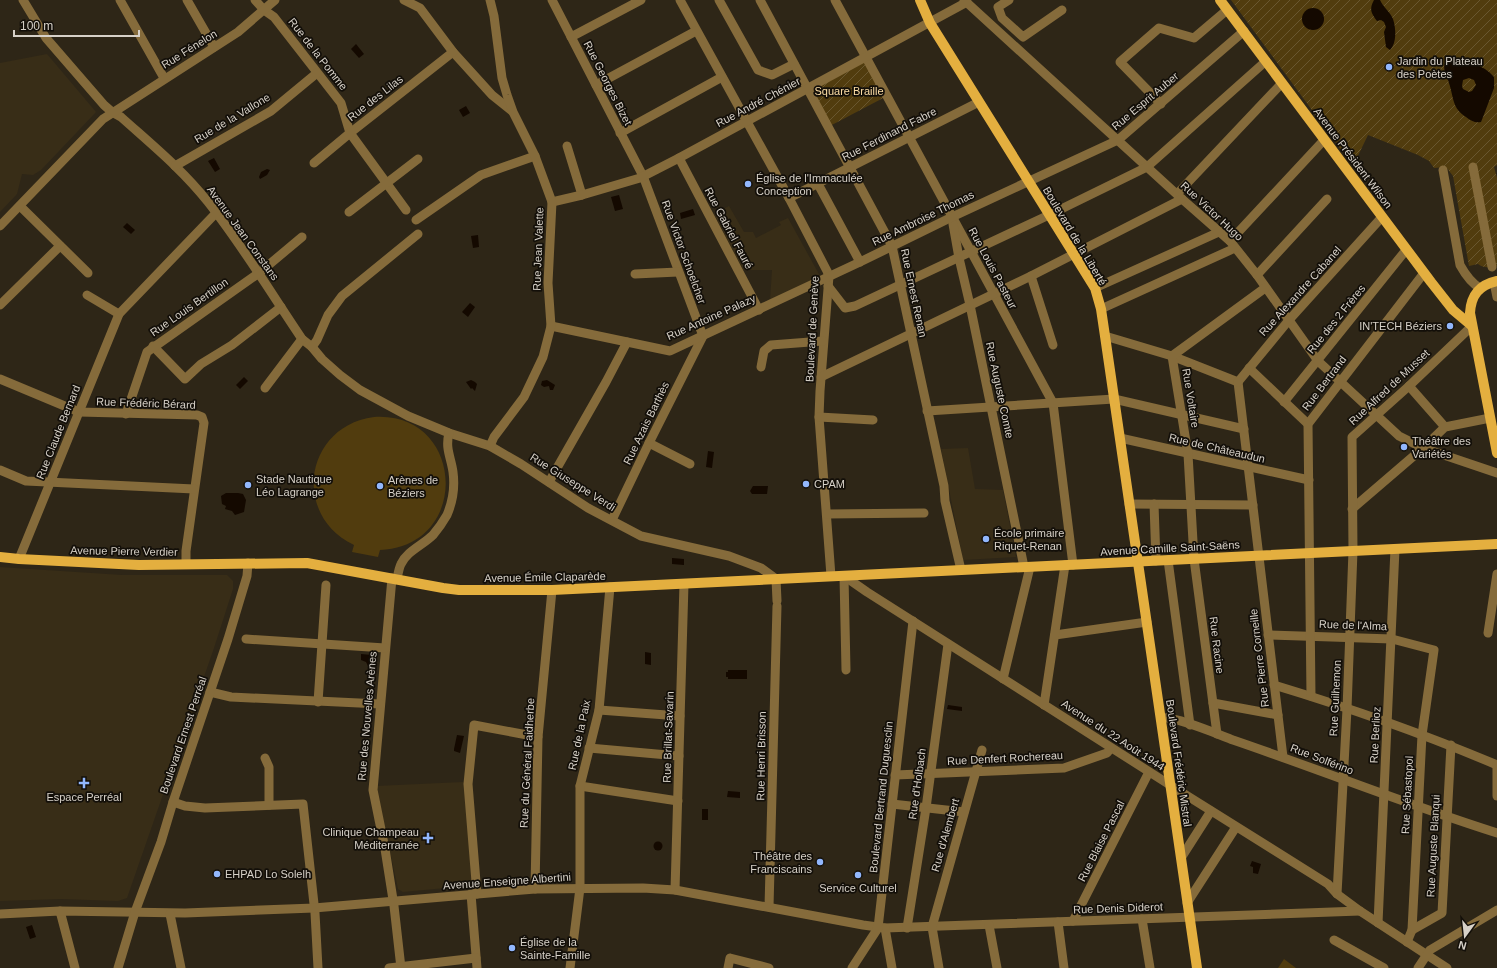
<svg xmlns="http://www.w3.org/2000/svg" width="1497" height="968" viewBox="0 0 1497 968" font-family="Helvetica,sans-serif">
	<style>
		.built { fill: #382d17 }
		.garden { fill: url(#garden-furrows) }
		.pitch { fill: #513c0e }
		.water { fill: #140900; fill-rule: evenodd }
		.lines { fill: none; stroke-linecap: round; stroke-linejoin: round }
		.minor { stroke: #856b3b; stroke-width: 9 }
		.major { stroke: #e4af3f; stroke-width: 10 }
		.poi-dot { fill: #92b7fd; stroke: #130f09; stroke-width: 1.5 }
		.labels { text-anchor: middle; stroke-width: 3.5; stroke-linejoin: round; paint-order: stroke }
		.street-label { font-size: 11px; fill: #d7d1c8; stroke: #130f09 }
		.poi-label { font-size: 11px; fill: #d7d1c8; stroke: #130f09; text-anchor: start }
		.park-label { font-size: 11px; fill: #fddea5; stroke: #130f09 }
	</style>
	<defs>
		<pattern id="garden-furrows" width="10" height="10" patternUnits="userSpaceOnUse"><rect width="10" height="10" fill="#513c0e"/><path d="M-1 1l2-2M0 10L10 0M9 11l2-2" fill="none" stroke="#695730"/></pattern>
	</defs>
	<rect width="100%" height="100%" fill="#2e2617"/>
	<g class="built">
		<path d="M 47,54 L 96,112 L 41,170 L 33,175 L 22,174 L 17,194 L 0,212 L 0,63 Z"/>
		<path d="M 729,206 L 744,232 L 753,232 L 756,238 L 781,225 L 779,222 L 788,218 L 820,276 L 770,300 L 772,270 L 743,270 L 714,214 Z"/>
		<path d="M 968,448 L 975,489 L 1003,490 L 1016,557 L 963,560 L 941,449 Z"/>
		<path d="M 0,567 L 122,575 L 227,575 L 233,581 L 233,589 L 214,648 L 127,898 L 118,901 L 62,899 L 0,901 Z"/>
		<path d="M 463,782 L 465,784 L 473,880 L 467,886 L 403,892 L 398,889 L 376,786 Z"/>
	</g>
	<g class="garden">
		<path d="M 1231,0 L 1497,0 L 1497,165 L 1494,167 L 1497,178 L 1497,266 C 1490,267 1484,269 1478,264 L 1469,266 L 1453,176 L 1446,167 L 1434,168 L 1429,161 L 1418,155 L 1368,135 L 1353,166 Z"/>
		<path d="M 867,57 L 887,96 L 828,127 L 807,89 Z"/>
	</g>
	<g class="pitch">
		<path d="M 374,417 C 465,411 472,546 380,550 L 378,557 L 352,552 L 354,545 C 291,515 305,426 374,417 Z"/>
		<path d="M 1284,959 L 1296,968 L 1278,968 Z"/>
	</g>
	<g class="water">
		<path d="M 1374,0 L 1380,0 C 1383,7 1390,12 1393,19 C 1396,28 1397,43 1390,50 L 1386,47 L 1384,32 L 1386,27 L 1384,22 L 1381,20 L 1377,21 C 1371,13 1369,9 1374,0 Z"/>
		<circle cx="1313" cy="19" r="11"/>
		<path d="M 356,44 L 364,54 L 359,58 L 351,49 Z"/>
		<path d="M 1448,60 C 1465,60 1483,64 1494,77 L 1494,88 L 1483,117 L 1481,122 C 1475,123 1471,121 1466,117 C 1452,108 1454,98 1449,83 C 1447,74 1440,67 1448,60 ZM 1469,78 L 1474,80 L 1476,85 L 1472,91 L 1469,92 L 1463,89 L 1462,86 L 1463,80 Z"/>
		<path d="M 466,106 L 470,113 L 463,117 L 459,110 Z"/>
		<path d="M 214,158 L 220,169 L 215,172 L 208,161 Z"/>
		<path d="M 267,169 L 270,170 L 267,175 L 260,179 L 259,177 L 261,172 Z"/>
		<path d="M 619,195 L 623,209 L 615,211 L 611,197 Z"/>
		<path d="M 693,209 L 695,215 L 681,219 L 680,213 Z"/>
		<path d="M 127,223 L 135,230 L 131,234 L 123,227 Z"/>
		<path d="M 478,235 L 479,247 L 473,248 L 471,236 Z"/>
		<path d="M 470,303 L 475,307 L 468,317 L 462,312 Z"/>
		<path d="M 244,377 L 248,381 L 240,389 L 236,385 Z"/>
		<path d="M 471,380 L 475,382 L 477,384 L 475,391 L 472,388 L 471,389 L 466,382 Z"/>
		<path d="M 547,380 L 555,385 L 553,390 L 550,390 L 549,386 L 544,387 L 541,385 L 542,381 Z"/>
		<path d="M 708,451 L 714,452 L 712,468 L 706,467 Z"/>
		<path d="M 753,486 L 768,486 L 767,494 L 752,494 L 750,491 Z"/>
		<path d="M 226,493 L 238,493 L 243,494 L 246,500 L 244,512 L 235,515 L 232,511 L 225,509 L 226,506 L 222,504 L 221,496 Z"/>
		<path d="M 672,558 L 684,559 L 684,565 L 672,564 Z"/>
		<path d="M 645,652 L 651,653 L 651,665 L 645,664 Z"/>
		<path d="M 361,654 L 372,655 L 375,658 L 374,669 L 369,668 L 366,662 L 361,660 Z"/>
		<path d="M 728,670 L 747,670 L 747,679 L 728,679 L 728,677 L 726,677 L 726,672 L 728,672 Z"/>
		<path d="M 948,705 L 962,707 L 962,711 L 947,709 Z"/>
		<path d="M 457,735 L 464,736 L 460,753 L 454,751 L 454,749 Z"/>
		<path d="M 728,791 L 740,792 L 740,798 L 727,797 Z"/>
		<rect x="702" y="809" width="6" height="11"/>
		<circle cx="658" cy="846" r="4.5"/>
		<path d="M 1252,861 L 1261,864 L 1258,874 L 1253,873 L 1253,867 L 1250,866 Z"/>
		<path d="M 32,925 L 36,937 L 30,939 L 26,927 Z"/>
	</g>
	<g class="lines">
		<g class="minor">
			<path d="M 23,0 L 46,38 L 104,105 L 112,112 L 121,117 C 151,144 183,170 208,202 C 242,245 271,293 302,339 L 312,347 L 322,359 L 340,375 L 360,390 L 408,416 L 449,433 L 490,446 L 521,464 L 588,508 L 641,536 L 729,556 L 761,568 L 776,579 L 777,601"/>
			<path d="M 120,0 L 164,78"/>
			<path d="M 187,0 L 214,47"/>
			<path d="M 255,0 L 264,10 L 274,17 L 341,103 L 350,133 L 406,210"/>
			<path d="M 404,0 L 420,8 L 453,52 L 492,95 L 512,111"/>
			<path d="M 552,0 L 643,176 L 703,336 L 649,443 L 612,520"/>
			<path d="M 680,0 L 789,198 L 827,271 L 829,276 L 820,391 L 819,417 L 831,576"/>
			<path d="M 719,0 L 758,70 L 772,75 L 794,64"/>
			<path d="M 760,0 L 892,246 L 944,486 L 945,501 L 961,570"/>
			<path d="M 835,0 L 1053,403 L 1073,565"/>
			<path d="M 964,0 L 1182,199 L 1230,241 L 1257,275 L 1318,361 L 1399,436 L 1423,448 L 1497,473"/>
			<path d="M 1009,0 L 998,7 L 1002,18 L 1023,37 L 1062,10"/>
			<path d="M 571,37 L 641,0"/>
			<path d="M 596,85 L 696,31"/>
			<path d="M 1161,104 L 1120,62 L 1159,28 L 1194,38 L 1227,10"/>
			<path d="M 620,133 L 722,77"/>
			<path d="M 567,146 L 582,195"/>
			<path d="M 679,158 L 759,310"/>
			<path d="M 314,163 L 350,133 L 453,52"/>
			<path d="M 175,166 L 271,111 L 317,73"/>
			<path d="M 1473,167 L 1492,267"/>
			<path d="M 1443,170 L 1460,265 C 1465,274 1471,283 1480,288"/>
			<path d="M 818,184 L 860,262"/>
			<path d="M 1177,194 L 1282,83"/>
			<path d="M 789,198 L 979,102"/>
			<path d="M 552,202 L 582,195 L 640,178 L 679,158 L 967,2"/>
			<path d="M 20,206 L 88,273"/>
			<path d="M 349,212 L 418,159"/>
			<path d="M 416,220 L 481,175 L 535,156"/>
			<path d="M 953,224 L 959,258 L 970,305 L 1024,567"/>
			<path d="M 0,226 L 103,119 L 238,32 L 275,0"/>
			<path d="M 1230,241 L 1324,140"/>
			<path d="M 635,274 L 678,272"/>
			<path d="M 1257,275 L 1327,199"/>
			<path d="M 1031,276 L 1053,345"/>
			<path d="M 1494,282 L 1497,297"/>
			<path d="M 828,286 L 845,308 L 855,306 L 1049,215 L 1147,167 L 1266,61"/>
			<path d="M 1095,288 L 1219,232"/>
			<path d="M 87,295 L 119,314"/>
			<path d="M 0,305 L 60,246"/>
			<path d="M 1101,309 L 1235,248"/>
			<path d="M 551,326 L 670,351 L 860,262 L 952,217 L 1118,140 L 1244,31"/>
			<path d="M 1105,336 L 1172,356 L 1238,382"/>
			<path d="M 153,346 L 185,379 L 201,364 L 232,345 L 281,307"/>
			<path d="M 312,347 L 317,340 L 328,315 L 342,296 L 418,234"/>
			<path d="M 761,367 L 764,351 L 771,345 L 823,341"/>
			<path d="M 1249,368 L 1308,424"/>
			<path d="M 821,377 L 1031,276 L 1182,199"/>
			<path d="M 0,379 L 79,412 L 197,415 L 202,417 L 204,423 L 186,551 L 186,564"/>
			<path d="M 1238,382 L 1283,757"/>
			<path d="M 1238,382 L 1289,320 L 1382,217"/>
			<path d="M 1409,386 L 1445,427"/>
			<path d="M 265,388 L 302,339"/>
			<path d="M 1284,402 L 1406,250"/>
			<path d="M 927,411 L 1114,399 L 1244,429"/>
			<path d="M 126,414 L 147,352 L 259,273 L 302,237"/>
			<path d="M 819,417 L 873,420"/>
			<path d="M 1120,438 L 1309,480"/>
			<path d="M 649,443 L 690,464"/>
			<path d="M 490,446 L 494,437 L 524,397 L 543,357 L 551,326 L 548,283 L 552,202 L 535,156 L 513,112 L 507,95 L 502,78 L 494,16 L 490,0"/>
			<path d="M 0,470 L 26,481 L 194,489"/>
			<path d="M 549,482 L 606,382 L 627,342"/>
			<path d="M 1129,504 L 1253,505"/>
			<path d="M 1154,504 L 1156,561"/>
			<path d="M 1352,509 L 1423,448 L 1445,427 L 1490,418"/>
			<path d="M 827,514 L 924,513"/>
			<path d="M 19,559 L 119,314 L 216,213"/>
			<path d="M 1168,560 L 1190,725"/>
			<path d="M 844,576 L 867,592 L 1170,785 L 1328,884 L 1337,894 L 1360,911 L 1447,968"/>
			<path d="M 844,576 L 846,670"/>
			<path d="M 392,578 L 373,790 L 385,849 L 394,906 L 401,968"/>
			<path d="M 397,579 C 398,574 399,568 401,564 C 407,551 423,545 433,535 C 438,529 443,522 447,515 C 453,501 455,487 453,472 C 451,457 445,449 449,433"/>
			<path d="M 1488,633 L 1497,574"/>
			<path d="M 1055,635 L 1147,622"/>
			<path d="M 1268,635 L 1392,639 L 1434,650 L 1422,735 L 1412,930 L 1407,942"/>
			<path d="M 246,639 L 385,648"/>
			<path d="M 1003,679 L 1030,567"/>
			<path d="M 1274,685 C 1350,708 1424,734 1497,765"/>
			<path d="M 210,692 L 231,697 L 380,704"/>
			<path d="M 1311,696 L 1308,424 L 1424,273"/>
			<path d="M 318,702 L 326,585"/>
			<path d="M 1213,703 L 1278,715"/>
			<path d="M 1044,705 L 1065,565"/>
			<path d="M 599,710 L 680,716"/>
			<path d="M 1161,718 C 1175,716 1217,734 1233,740 C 1321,770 1408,805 1497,833"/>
			<path d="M 1217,734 L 1194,559 L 1188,454 L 1172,356 L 1265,288"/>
			<path d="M 589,748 L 679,756"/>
			<path d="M 265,758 L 269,767 L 269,805"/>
			<path d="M 1497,765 L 1497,796"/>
			<path d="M 895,775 L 1064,768 L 1107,753 L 1111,748"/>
			<path d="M 580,786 L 678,801"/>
			<path d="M 173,802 L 185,806 L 205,808 L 303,804 L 315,913 L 318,968"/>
			<path d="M 892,804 L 964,812"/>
			<path d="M 1181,858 L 1211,811"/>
			<path d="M 535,889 L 538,737 L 552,590"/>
			<path d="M 675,890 L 684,584"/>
			<path d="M 471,894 L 477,968"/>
			<path d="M 477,894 L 468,784 L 474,725 L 538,737"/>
			<path d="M 1337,894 L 1347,709 L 1353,551 L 1352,437 L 1409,386 L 1472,326"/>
			<path d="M 1187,903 L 1236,827"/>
			<path d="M 769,907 L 777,606"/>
			<path d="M 60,911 L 75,968"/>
			<path d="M 0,914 L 60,911 L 185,913 L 314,908 L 535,889 L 643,888 L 675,890 L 863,925 L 885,928 L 1360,911"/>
			<path d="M 170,914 L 181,968"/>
			<path d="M 1142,919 L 1150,968"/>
			<path d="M 1073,921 L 1149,772"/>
			<path d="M 1058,922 L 1064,968"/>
			<path d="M 1378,923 L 1395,549"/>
			<path d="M 989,925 L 997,968"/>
			<path d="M 885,928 L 892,968"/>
			<path d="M 907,928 L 926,808 L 948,644"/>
			<path d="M 1412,930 L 1442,913 L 1451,745"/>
			<path d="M 1334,940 L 1384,968"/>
			<path d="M 118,968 L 135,912 L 161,842 L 173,802 L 228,639 L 247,576 L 248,563"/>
			<path d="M 389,968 L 476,958"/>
			<path d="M 570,968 L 580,888 L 580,786 L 599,710 L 610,587"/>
			<path d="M 728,968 L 730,958 L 769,968"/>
			<path d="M 852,968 L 878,928 L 913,621"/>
			<path d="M 939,968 L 932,927 L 982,750"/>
			<path d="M 1418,968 L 1430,950 L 1497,910"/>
		</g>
		<g class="major">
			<path d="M 920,0 L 930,23 L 1095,288 L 1101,309 L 1105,336 L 1197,968"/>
			<path d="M 1220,0 L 1431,282 L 1453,310 L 1472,326"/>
			<path d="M 1497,281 C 1479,285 1471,295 1470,313 L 1497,453"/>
			<path d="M 0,557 L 19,559 L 139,565 L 307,563 L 443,588 L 459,590 L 552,590 L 1497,544"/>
		</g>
	</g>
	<g class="poi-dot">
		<circle cx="1389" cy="67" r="4"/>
		<circle cx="748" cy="184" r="4"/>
		<circle cx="1450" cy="326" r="4"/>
		<circle cx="1404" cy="447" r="4"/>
		<circle cx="806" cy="484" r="4"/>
		<circle cx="248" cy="485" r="4"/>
		<circle cx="380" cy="486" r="4"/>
		<circle cx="986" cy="539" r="4"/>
		<path d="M82 777h4v4h4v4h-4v4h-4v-4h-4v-4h4z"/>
		<path d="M426 832h4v4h4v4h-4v4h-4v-4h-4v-4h4z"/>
		<circle cx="820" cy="862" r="4"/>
		<circle cx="217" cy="874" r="4"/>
		<circle cx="858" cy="875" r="4"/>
		<circle cx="512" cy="948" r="4"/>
	</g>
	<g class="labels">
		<g class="street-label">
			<text transform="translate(189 49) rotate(-32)" y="4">Rue Fénelon</text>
			<text transform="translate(318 54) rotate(52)" y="4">Rue de la Pomme</text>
			<text transform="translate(608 83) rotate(63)" y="4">Rue Georges Bizet</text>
			<text transform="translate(375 98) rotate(-38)" y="4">Rue des Lilas</text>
			<text transform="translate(1145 101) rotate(-40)" y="4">Rue Esprit Auber</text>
			<text transform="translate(758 102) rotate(-28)" y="4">Rue André Chénier</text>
			<text transform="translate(232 118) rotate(-31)" y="4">Rue de la Vallone</text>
			<text transform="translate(889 134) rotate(-27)" y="4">Rue Ferdinand Fabre</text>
			<text transform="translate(1353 158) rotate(53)" y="4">Avenue Président Wilson</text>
			<text transform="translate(1212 211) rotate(43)" y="4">Rue Victor Hugo</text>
			<text transform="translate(923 218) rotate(-26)" y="4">Rue Ambroise Thomas</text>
			<text transform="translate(729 228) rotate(62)" y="4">Rue Gabriel Fauré</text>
			<text transform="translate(243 233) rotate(54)" y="4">Avenue Jean Constans</text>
			<text transform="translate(1075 236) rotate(59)" y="4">Boulevard de la Liberté</text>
			<text transform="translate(538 249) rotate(-88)" y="4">Rue Jean Valette</text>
			<text transform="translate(684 252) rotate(70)" y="4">Rue Victor Schoelcher</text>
			<text transform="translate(993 268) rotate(62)" y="4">Rue Louis Pasteur</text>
			<text transform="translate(1300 291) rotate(-48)" y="4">Rue Alexandre Cabanel</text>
			<text transform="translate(914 293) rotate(78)" y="4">Rue Ernest Renan</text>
			<text transform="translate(189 307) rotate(-35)" y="4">Rue Louis Bertillon</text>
			<text transform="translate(711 317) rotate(-24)" y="4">Rue Antoine Palazy</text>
			<text transform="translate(1336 319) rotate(-51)" y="4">Rue des 2 Frères</text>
			<text transform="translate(812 329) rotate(-87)" y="4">Boulevard de Genève</text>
			<text transform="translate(1324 383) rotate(-53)" y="4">Rue Bertrand</text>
			<text transform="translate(1389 387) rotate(-43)" y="4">Rue Alfred de Musset</text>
			<text transform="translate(1000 390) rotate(78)" y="4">Rue Auguste Comte</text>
			<text transform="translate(1191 398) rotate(81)" y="4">Rue Voltaire</text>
			<text transform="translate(146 403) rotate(2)" y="4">Rue Frédéric Bérard</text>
			<text transform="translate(646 423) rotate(-64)" y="4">Rue Azais Barthès</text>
			<text transform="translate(58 432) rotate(-68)" y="4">Rue Claude Bernard</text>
			<text transform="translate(1217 448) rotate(13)" y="4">Rue de Châteaudun</text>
			<text transform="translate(573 482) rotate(32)" y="4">Rue Giuseppe Verdi</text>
			<text transform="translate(1170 548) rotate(-3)" y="4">Avenue Camille Saint-Saëns</text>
			<text transform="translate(124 551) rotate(1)" y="4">Avenue Pierre Verdier</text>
			<text transform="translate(545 577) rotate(-1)" y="4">Avenue Émile Claparède</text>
			<text transform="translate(1353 625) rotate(2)" y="4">Rue de l'Alma</text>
			<text transform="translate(1217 645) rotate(83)" y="4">Rue Racine</text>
			<text transform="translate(1259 658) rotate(-97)" y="4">Rue Pierre Corneille</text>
			<text transform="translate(1335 698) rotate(-87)" y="4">Rue Guilhemon</text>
			<text transform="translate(367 716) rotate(-85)" y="4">Rue des Nouvelles Arènes</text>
			<text transform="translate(183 735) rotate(-71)" y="4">Boulevard Ernest Perréal</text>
			<text transform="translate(579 735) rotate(-78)" y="4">Rue de la Paix</text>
			<text transform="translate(1113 735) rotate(33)" y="4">Avenue du 22 Août 1944</text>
			<text transform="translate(1375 735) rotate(-87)" y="4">Rue Berlioz</text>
			<text transform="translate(668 737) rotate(-88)" y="4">Rue Brillat-Savarin</text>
			<text transform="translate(761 756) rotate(-89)" y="4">Rue Henri Brisson</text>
			<text transform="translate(1005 758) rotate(-3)" y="4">Rue Denfert Rochereau</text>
			<text transform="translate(1322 759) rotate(21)" y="4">Rue Solférino</text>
			<text transform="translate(527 763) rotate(-87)" y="4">Rue du Général Faidherbe</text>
			<text transform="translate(1179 763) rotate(82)" y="4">Boulevard Frédéric Mistral</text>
			<text transform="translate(917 784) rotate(-82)" y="4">Rue d'Holbach</text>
			<text transform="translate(1407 795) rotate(-87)" y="4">Rue Sébastopol</text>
			<text transform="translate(881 797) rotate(-84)" y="4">Boulevard Bertrand Duguesclin</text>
			<text transform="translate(945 835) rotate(-74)" y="4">Rue d'Alembert</text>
			<text transform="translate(1101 841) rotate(-63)" y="4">Rue Blaise Pascal</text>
			<text transform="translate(1433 846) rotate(-87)" y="4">Rue Auguste Blanqui</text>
			<text transform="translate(507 881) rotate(-4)" y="4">Avenue Enseigne Albertini</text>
			<text transform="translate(1118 908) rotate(-2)" y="4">Rue Denis Diderot</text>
		</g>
		<g class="poi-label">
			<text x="1397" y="65">Jardin du Plateau<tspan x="1397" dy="13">des Poètes</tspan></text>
			<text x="756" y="182">Église de l'Immaculée<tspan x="756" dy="13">Conception</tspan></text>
			<text x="1442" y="330" text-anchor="end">IN'TECH Béziers</text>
			<text x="1412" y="445">Théâtre des<tspan x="1412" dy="13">Variétés</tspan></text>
			<text x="256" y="483">Stade Nautique<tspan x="256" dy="13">Léo Lagrange</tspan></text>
			<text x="388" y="484">Arènes de<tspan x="388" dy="13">Béziers</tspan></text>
			<text x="814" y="488">CPAM</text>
			<text x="994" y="537">École primaire<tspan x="994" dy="13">Riquet-Renan</tspan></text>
			<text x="84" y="801" text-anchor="middle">Espace Perréal</text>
			<text x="419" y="836" text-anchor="end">Clinique Champeau<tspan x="419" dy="13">Méditerranée</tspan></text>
			<text x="812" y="860" text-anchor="end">Théâtre des<tspan x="812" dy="13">Franciscains</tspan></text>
			<text x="225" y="878">EHPAD Lo Solelh</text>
			<text x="858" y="892" text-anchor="middle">Service Culturel</text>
			<text x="520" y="946">Église de la<tspan x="520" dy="13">Sainte-Famille</tspan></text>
		</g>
		<g class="park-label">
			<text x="849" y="95">Square Braille</text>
		</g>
	</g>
	<g transform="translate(1465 936) rotate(195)" stroke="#130f09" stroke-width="3" paint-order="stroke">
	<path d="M0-3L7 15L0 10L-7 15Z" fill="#d7d1c8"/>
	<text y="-6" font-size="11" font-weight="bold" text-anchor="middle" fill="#d7d1c8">N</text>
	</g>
	<path d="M14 30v6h125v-6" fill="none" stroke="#d7d1c8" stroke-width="2"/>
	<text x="20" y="30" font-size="12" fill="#d7d1c8" stroke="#130f09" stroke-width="3" paint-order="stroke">100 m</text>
</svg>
